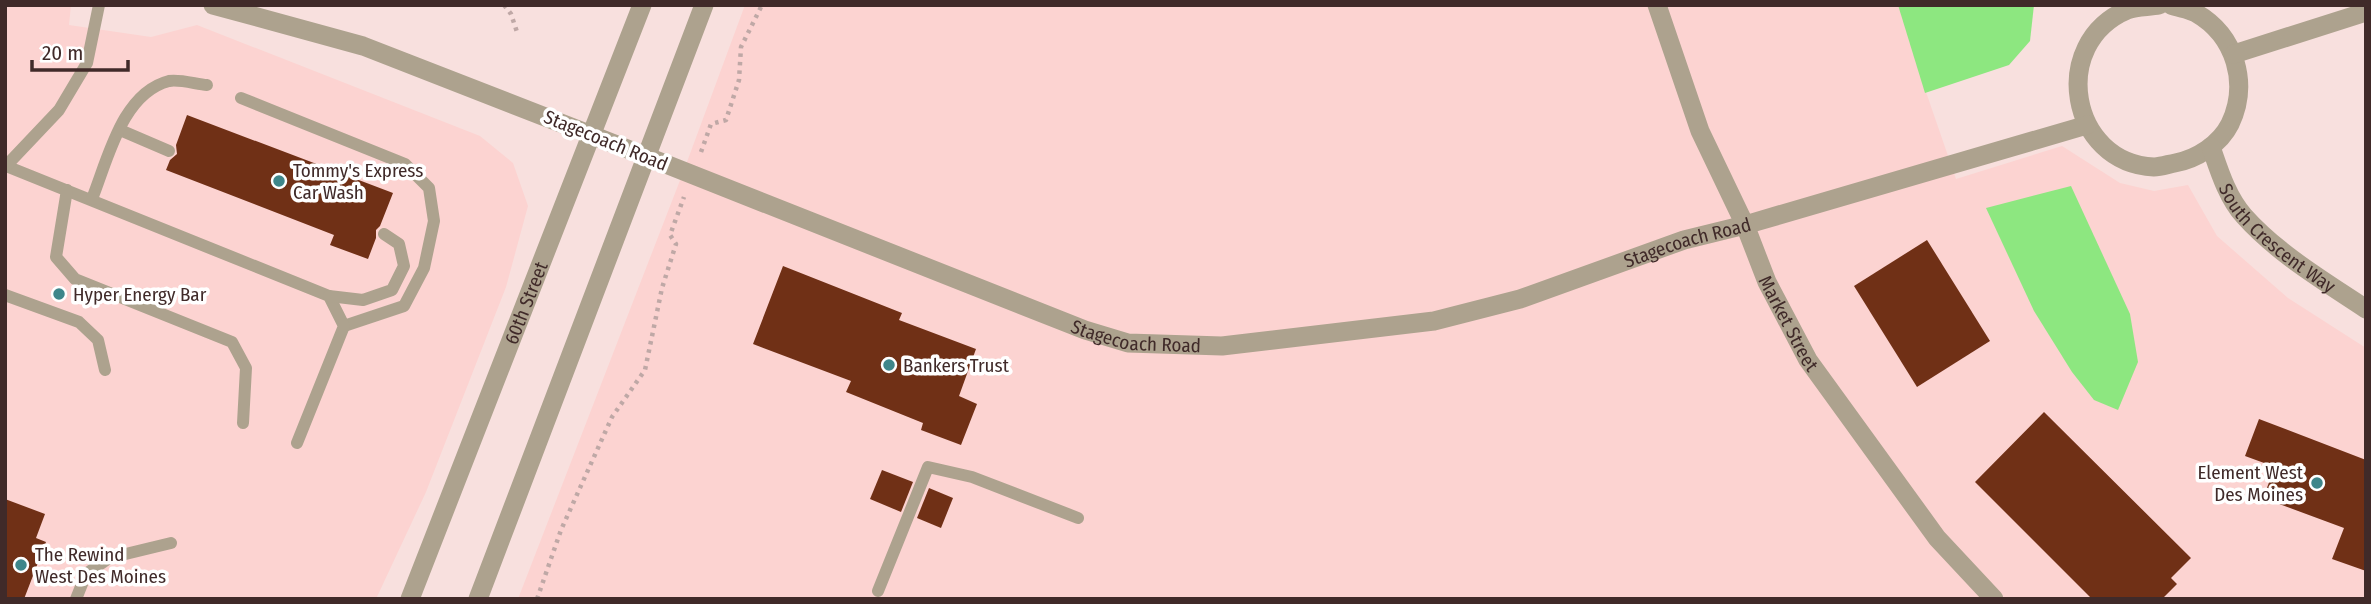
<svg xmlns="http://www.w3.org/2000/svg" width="2371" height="604" viewBox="0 0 2371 604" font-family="'Fira Sans Condensed',sans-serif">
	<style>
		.built { fill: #fcd3d1 }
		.water { fill: #8de780 }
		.building { fill: #703016 }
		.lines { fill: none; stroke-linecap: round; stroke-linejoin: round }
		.path { stroke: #bfa8a6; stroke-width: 4.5; stroke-dasharray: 3.5 5; stroke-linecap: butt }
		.service { stroke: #ada28e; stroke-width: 12 }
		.minor { stroke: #ada28e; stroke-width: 19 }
		.tertiary { stroke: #ada28e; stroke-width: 19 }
		.poi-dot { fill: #3e868a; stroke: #fff; stroke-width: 2.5 }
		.labels { text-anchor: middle; stroke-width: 7; stroke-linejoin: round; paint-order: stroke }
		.street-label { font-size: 19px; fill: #402a29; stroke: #fff }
		.poi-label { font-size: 19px; fill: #402a29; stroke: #fff; text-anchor: start }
	</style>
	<rect width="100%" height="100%" fill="#f8e0de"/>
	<g class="built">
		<path d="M 5,5 L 71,5 L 69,25 L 151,37 L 197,25 L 480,136 L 513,163 L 528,206 L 506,287 L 426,492 L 376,599 L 5,599 Z"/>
		<path d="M 745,5 L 1899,5 L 1926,92 L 1956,179 L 2062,146 L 2120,183 L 2154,191 L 2188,185 L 2217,236 L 2288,298 L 2366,348 L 2366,599 L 518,599 L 684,170 Z"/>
	</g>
	<g class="water">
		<path d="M 1898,5 L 2034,5 L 2030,41 L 2009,65 L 1925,93 Z"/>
		<path d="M 2071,186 L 2130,314 L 2138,362 L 2118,410 L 2094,400 L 2072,372 L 2034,311 L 1986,208 Z"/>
	</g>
	<g class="building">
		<path d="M 187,115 L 393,193 L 380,226 L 376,230 L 376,238 L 368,259 L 330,245 L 334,235 L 166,170 L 170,160 L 177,154 L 176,145 Z"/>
		<path d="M 1927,240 L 1990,341 L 1917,387 L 1854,286 Z"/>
		<path d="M 783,266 L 902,313 L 899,320 L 976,349 L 959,396 L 977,404 L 961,445 L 921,430 L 923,423 L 846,392 L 851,381 L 753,344 Z"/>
		<path d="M 2044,412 L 2191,558 L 2171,578 L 2177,584 L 2162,599 L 2092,599 L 1975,482 Z"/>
		<path d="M 2259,419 L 2366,460 L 2366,571 L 2332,559 L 2344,528 L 2263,498 L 2275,467 L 2245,456 Z"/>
		<path d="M 882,470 L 913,482 L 901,512 L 870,499 Z"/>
		<path d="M 929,488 L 953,498 L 941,528 L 917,518 Z"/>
		<path d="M 5,499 L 45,514 L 36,538 L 46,542 L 24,599 L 5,599 Z"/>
	</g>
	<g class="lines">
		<g class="path">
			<path d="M 504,5 L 511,14 L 518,35"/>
			<path d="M 701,152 L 711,124 L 726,120 L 739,80 L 741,47 L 762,5"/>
			<path d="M 537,599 L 561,530 L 612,417 L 645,370 L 662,288 L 676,244 L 670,235 L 684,197"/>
		</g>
		<g class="service">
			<path d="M 241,98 L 405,164 L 429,188 L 434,221 L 424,268 L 404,306 L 344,326"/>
			<path d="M 120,130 L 169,151"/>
			<path d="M 6,166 L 329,296 L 344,326 L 297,443"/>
			<path d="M 5,167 L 59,110 L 87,63 L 99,5"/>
			<path d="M 67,190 L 56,257 L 75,279 L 232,342 L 246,368 L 243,423"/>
			<path d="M 92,199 C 108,159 122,93 169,81 C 179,79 196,84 207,85"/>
			<path d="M 5,295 L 79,322 L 98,340 L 105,370"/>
			<path d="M 329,296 L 363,300 L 392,290 L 404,266 L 399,244 L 384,234"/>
			<path d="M 878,591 L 928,467 L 972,477 L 1078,518"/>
			<path d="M 76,599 L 86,574 L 109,558 L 171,543"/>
		</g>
		<g class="minor">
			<path id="s1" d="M 1657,5 L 1700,131 L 1745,225 L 1767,282 L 1808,360 L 1937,538 L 1994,599"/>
			<path d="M 2159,5 C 2149,7 2136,6 2127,10 C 2049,43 2069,163 2154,167 C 2161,167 2169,164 2175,163 C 2197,159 2220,144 2230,124 C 2249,84 2236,36 2196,13 C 2189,9 2179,8 2171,5"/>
			<path d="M 2234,54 L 2366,12"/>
			<path id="s2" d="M 2211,147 C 2219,170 2227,197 2244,216 C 2278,254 2324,281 2366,309"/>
			<path id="s3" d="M 648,157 L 1085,330 L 1128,343 L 1222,346 L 1434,321 L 1520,299 L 1684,240 L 1745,225 L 2087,125"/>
		</g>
		<g class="tertiary">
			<path d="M 213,5 L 363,46 L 648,157"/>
			<path id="s4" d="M 410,599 L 642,5"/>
			<path d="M 478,599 L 704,5"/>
		</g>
	</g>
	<g class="poi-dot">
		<circle cx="279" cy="181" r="7"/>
		<circle cx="59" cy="294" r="7"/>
		<circle cx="889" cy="365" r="7"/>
		<circle cx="2317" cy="483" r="7"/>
		<circle cx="21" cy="565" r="7"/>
	</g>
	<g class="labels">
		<g class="street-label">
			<text transform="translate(606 140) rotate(22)" y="7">Stagecoach Road</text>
			<text dy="7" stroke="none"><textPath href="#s2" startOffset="116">South Crescent Way</textPath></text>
			<text dy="7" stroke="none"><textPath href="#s3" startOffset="1088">Stagecoach Road</textPath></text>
			<text dy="7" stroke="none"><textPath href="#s4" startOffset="318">60th Street</textPath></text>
			<text dy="7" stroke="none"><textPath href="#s1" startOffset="345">Market Street</textPath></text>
			<text dy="7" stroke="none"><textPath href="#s3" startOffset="522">Stagecoach Road</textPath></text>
		</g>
		<g class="poi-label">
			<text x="293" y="177">Tommy's Express<tspan x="293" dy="22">Car Wash</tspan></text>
			<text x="73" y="301">Hyper Energy Bar</text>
			<text x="903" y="372">Bankers Trust</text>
			<text x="2303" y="479" text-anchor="end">Element West<tspan x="2303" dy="22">Des Moines</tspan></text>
			<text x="35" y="561">The Rewind<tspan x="35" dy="22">West Des Moines</tspan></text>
		</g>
	</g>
	<rect width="2371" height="604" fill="none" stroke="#402a29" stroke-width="14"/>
	<path d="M32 60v10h96v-10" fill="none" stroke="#402a29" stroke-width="3.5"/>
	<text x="42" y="60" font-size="21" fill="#402a29" stroke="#ffffff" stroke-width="5" paint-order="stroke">20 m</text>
</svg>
